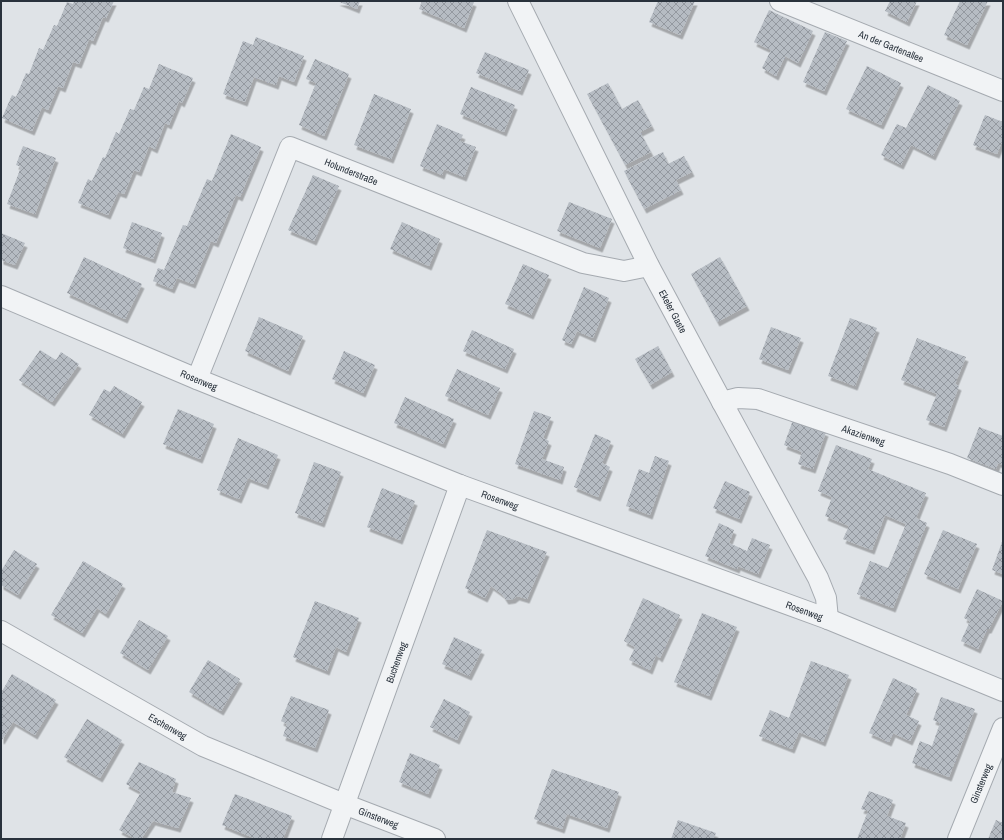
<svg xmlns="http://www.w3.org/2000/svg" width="1004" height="840" viewBox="0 0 1004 840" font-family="'Archivo Narrow',sans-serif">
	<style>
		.building { fill: url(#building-cross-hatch); filter: url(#shadow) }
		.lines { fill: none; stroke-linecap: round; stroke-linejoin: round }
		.minor-casing { stroke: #a5aab0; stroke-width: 22 }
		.minor { stroke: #f1f3f5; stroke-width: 20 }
		.labels { text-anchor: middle; stroke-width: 3.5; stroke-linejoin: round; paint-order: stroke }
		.street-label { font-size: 10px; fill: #29323c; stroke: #eef1f5 }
	</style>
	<defs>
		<pattern id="building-cross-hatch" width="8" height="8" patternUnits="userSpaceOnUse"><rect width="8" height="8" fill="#b6bcc3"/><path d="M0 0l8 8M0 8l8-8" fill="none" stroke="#9499a0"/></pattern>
		<filter id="shadow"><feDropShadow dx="2.5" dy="4.5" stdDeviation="0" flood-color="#0004"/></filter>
	</defs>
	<rect width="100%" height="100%" fill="#dfe3e7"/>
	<g class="building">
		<path d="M 74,1 L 114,1 L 106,18 L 103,17 L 93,41 L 89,39 L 79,64 L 73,62 L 63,88 L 58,86 L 48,110 L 42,107 L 32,131 L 2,118 L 12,95 L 16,97 L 26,73 L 29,74 L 39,48 L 43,50 L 54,25 L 57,26 L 67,2 L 73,4 Z"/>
		<path d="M 337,1 L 360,1 L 357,9 Z"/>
		<path d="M 422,1 L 471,1 L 474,2 L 464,28 L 419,9 Z"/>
		<path d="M 658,1 L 695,1 L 680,35 L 649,22 Z"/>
		<path d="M 890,1 L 917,1 L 907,22 L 885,11 Z"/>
		<path d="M 960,1 L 988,1 L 967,45 L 944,35 Z"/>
		<path d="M 769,10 L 813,31 L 798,63 L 785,56 L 776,76 L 762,68 L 771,50 L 754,42 Z"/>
		<path d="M 825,32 L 847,41 L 824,91 L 803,82 Z"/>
		<path d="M 256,37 L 304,56 L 294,82 L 279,76 L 276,85 L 254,77 L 245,102 L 223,94 L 243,41 L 253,45 Z"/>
		<path d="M 485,52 L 529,70 L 520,91 L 476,73 Z"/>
		<path d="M 315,59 L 349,74 L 324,136 L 299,125 L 316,83 L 306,79 Z"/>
		<path d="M 159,64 L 193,78 L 182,103 L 179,101 L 169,125 L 165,123 L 155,149 L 149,146 L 139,172 L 134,170 L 124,194 L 118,192 L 108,215 L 78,203 L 88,179 L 92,181 L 103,157 L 105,158 L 116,132 L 119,134 L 130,109 L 134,110 L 144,87 L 149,89 Z"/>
		<path d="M 867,66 L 901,83 L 881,125 L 846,109 Z"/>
		<path d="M 608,83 L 622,109 L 638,100 L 652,126 L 640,132 L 651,152 L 625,165 L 587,94 Z"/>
		<path d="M 928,85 L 960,101 L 933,156 L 911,145 L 901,165 L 881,155 L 897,124 L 906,128 Z"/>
		<path d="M 471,87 L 515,105 L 504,132 L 460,114 Z"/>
		<path d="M 374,94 L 411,109 L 391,159 L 354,145 Z"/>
		<path d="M 985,115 L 1003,122 L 1003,139 L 997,154 L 973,145 Z"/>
		<path d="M 437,124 L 463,135 L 460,141 L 476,147 L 464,177 L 444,169 L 442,175 L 420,166 Z"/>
		<path d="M 231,134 L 261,147 L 240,197 L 236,195 L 216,243 L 211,241 L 193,284 L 177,278 L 172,289 L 153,281 L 158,268 L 164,270 L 183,225 L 187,226 L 207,179 L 212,181 Z"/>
		<path d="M 23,146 L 56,158 L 35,214 L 7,204 L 21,167 L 16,165 Z"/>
		<path d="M 663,152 L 668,164 L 684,156 L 692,172 L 676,180 L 681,190 L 644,209 L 624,171 Z"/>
		<path d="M 313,175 L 339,186 L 314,241 L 288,230 Z"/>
		<path d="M 569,202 L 612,219 L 600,248 L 557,231 Z"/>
		<path d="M 132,222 L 162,233 L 153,259 L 123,248 Z"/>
		<path d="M 402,222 L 440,239 L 429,266 L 390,249 Z"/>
		<path d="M 1,233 L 25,243 L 15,265 L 1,260 Z"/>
		<path d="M 84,257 L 142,284 L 125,319 L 67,293 Z"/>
		<path d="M 720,257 L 747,306 L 717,322 L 691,274 Z"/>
		<path d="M 523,264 L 549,275 L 531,315 L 505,304 Z"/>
		<path d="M 584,287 L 609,298 L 593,338 L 577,331 L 571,344 L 562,340 Z"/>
		<path d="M 259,317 L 303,336 L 288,371 L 245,351 Z"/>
		<path d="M 850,318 L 877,328 L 855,386 L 828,376 Z"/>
		<path d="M 771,327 L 801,338 L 788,370 L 759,359 Z"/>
		<path d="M 472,330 L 514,349 L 505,369 L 463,351 Z"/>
		<path d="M 917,338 L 966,357 L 955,384 L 959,386 L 944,427 L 926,420 L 937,394 L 901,380 Z"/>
		<path d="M 658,346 L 672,372 L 650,385 L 635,359 Z"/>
		<path d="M 40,350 L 56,360 L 61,352 L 79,364 L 52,402 L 19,380 Z"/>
		<path d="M 344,351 L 375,365 L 363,393 L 332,379 Z"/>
		<path d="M 457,369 L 500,388 L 488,415 L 445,396 Z"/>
		<path d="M 114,386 L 142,402 L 122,434 L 89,415 L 104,389 L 110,392 Z"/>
		<path d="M 405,397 L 454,419 L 443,444 L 394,423 Z"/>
		<path d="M 178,409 L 214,424 L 200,459 L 163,444 Z"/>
		<path d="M 534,411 L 551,417 L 543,438 L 549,441 L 542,459 L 564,467 L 560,480 L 515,464 Z"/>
		<path d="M 793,420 L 826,432 L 813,469 L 798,464 L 802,452 L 784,445 Z"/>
		<path d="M 979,427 L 1003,436 L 1003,465 L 998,463 L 996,469 L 967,458 Z"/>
		<path d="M 595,434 L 611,441 L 602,463 L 610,467 L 598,497 L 574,487 Z"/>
		<path d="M 238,438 L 278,455 L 266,485 L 248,478 L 239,499 L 217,490 Z"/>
		<path d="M 836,445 L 872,459 L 868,469 L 926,493 L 916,518 L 927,523 L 893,608 L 857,594 L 870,561 L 888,568 L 906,524 L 885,515 L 872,550 L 843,539 L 849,526 L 825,516 L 832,497 L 818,491 Z"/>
		<path d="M 655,456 L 669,461 L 650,515 L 626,506 L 639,469 L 649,473 Z"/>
		<path d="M 314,462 L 341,472 L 322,523 L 295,513 Z"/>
		<path d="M 725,481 L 750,492 L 739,519 L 713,508 Z"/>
		<path d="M 382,488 L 415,501 L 400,540 L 367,527 Z"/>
		<path d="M 719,523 L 734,530 L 729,543 L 747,551 L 752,538 L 770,545 L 758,574 L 738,566 L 737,569 L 705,556 Z"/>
		<path d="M 487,530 L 547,552 L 527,599 L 517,596 L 513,599 L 506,600 L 502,594 L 491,586 L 485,598 L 465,588 Z"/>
		<path d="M 943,530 L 977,544 L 958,589 L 924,574 Z"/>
		<path d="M 1003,539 L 1003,574 L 992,570 Z"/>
		<path d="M 14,550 L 37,564 L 18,595 L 1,585 L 1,571 Z"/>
		<path d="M 83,561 L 123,584 L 106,614 L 97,608 L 82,633 L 51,615 Z"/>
		<path d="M 977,589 L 1003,601 L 989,629 L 987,629 L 978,649 L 961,641 L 970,621 L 964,618 Z"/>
		<path d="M 643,598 L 680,615 L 660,658 L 656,655 L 650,670 L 629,660 L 635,647 L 624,641 Z"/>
		<path d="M 315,601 L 359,618 L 346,652 L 336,647 L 327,671 L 293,657 Z"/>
		<path d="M 702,613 L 737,627 L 709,696 L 674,682 Z"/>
		<path d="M 139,620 L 168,636 L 148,670 L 120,653 Z"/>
		<path d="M 454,637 L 482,650 L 469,676 L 442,664 Z"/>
		<path d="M 208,660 L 240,679 L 221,711 L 189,692 Z"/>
		<path d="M 811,661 L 849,675 L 823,742 L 799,732 L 792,749 L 759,736 L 770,710 L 789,718 Z"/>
		<path d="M 12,674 L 56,700 L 35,735 L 13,722 L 2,740 L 1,739 L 1,693 Z"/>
		<path d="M 893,678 L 917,689 L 906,715 L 919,721 L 910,741 L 893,733 L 889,742 L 869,733 Z"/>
		<path d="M 291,696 L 329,710 L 315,748 L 283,736 L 287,724 L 281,721 Z"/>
		<path d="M 941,697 L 975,709 L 949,777 L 912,763 L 920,741 L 932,746 L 940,723 L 933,720 Z"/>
		<path d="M 444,699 L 470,712 L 457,740 L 430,727 Z"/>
		<path d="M 87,719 L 122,740 L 100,778 L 64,757 Z"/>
		<path d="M 410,753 L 440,765 L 428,794 L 399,782 Z"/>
		<path d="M 139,762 L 176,779 L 172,792 L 191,798 L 178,828 L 153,821 L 141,839 L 136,839 L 119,830 L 141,792 L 126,784 Z"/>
		<path d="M 552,769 L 619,792 L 607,828 L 567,814 L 562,829 L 534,819 Z"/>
		<path d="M 869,791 L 893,800 L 887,816 L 906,823 L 900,839 L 857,839 L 868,811 L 861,809 Z"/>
		<path d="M 235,794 L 292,816 L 283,839 L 254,839 L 254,838 L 222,825 Z"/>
		<path d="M 678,820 L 716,833 L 714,839 L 671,839 Z"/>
		<path d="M 996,820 L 1003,823 L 1003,839 L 988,839 Z"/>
	</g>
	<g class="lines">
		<defs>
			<g id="minor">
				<path id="s1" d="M 518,1 L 649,266 L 722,402 L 818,578 L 826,598 L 828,619"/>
				<path id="s2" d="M 780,1 L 1003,91"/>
				<path id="s3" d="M 1,296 L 197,379 L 460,485 L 828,619 L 1003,691"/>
				<path id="s4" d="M 197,379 L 290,147 L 583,263 L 624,271 L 649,266"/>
				<path id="s5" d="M 722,402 L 738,398 L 758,399 L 950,464 L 1003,485"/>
				<path id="s6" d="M 1,631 L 203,746 L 344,804 L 435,839"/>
				<path id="s7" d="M 332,839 L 460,485"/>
				<path id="s8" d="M 958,839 L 1003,728"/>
			</g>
		</defs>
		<use href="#minor" class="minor-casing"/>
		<use href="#minor" class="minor"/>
	</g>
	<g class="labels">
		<g class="street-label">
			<text dy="4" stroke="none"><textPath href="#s2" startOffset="120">An der Gartenallee</textPath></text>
			<text dy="4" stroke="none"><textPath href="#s4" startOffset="316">Holunderstraße</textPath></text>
			<text dy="4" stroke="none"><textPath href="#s1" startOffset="347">Ekeler Gaste</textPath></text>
			<text dy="4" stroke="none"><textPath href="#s3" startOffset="215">Rosenweg</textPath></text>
			<text dy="4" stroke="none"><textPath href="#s5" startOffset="148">Akazienweg</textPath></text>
			<text dy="4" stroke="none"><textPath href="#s3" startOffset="539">Rosenweg</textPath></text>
			<text dy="4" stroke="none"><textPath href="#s3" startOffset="863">Rosenweg</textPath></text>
			<text dy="4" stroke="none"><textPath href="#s7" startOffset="188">Buchenweg</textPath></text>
			<text dy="4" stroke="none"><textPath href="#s6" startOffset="192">Eschenweg</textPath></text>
			<text dy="4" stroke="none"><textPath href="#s8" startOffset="60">Ginsterweg</textPath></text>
			<text dy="4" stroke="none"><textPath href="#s6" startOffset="422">Ginsterweg</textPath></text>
		</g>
	</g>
	<rect width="1004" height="840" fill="none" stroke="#29323c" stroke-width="4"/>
</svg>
